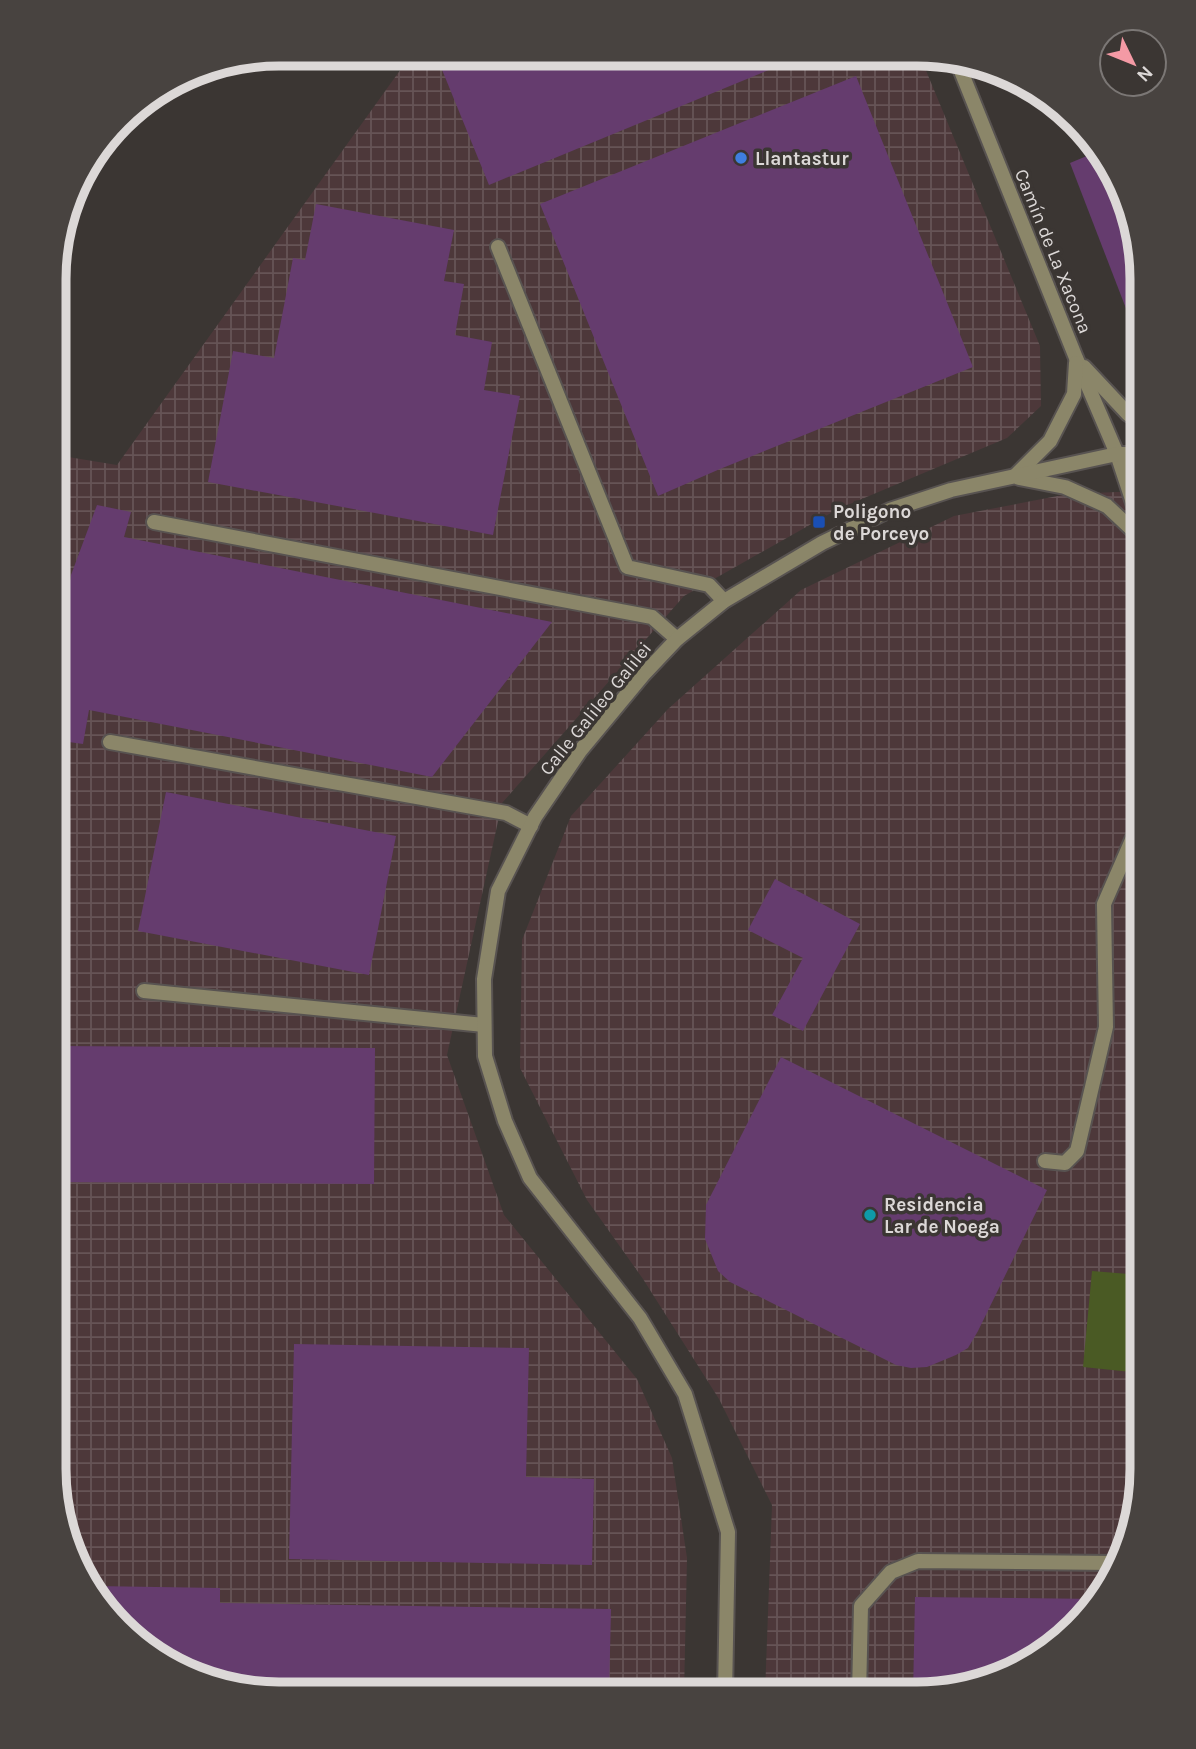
<svg xmlns="http://www.w3.org/2000/svg" width="1196" height="1749" viewBox="0 0 1196 1749" font-family="Karla,sans-serif">
	<style>
		.industrial { fill: url(#industrial-grid) }
		.green { fill: #4a5a24 }
		.building { fill: #653c6e }
		.lines { fill: none; stroke-linecap: round; stroke-linejoin: round }
		.service-casing { stroke: #585351; stroke-width: 18 }
		.minor-casing { stroke: #585351; stroke-width: 18 }
		.service { stroke: #8b8669; stroke-width: 14 }
		.minor { stroke: #8b8669; stroke-width: 14 }
		.shop-dot { fill: #3f7fe0; stroke: #3b3633; stroke-width: 2.5 }
		.transit-dot { fill: #1a4fb4; stroke: #3b3633; stroke-width: 2.5 }
		.culture-dot { fill: #0f9aa8; stroke: #3b3633; stroke-width: 2.5 }
		.labels { text-anchor: middle; stroke-width: 7; stroke-linejoin: round; paint-order: stroke }
		.poi-label { font-size: 19px; font-weight: bold; fill: #dcd8d7; stroke: #3b3633; text-anchor: start }
		.street-label { font-size: 19px; fill: #dcd8d7; stroke: #3b3633 }
		.rim { fill: none; stroke: #dcd8d7; stroke-width: 9 }
	</style>
	<defs>
		<pattern id="industrial-grid" width="8" height="8" patternUnits="userSpaceOnUse" patternTransform="scale(1.75)"><rect width="8" height="8" fill="#4d383a"/><path d="M0 4h8M4 0v8" fill="none" stroke="#665456"/></pattern>
	</defs>
	<rect width="100%" height="100%" fill="#3b3633"/>
	<g class="industrial">
		<path d="M 411,55 L 920,56 L 1040,346 L 1041,406 L 1007,438 L 838,509 L 684,596 L 502,803 L 447,1055 L 504,1215 L 637,1379 L 672,1458 L 687,1558 L 684,1694 L 250,1693 L 143,1649 L 72,1556 L 61,1503 L 54,1346 L 56,455 L 117,465 Z"/>
		<path d="M 1142,491 L 1141,1485 L 1104,1595 L 1065,1639 L 1003,1677 L 917,1695 L 765,1694 L 772,1505 L 719,1399 L 643,1279 L 587,1200 L 520,1068 L 522,940 L 571,816 L 668,709 L 801,590 L 954,516 L 1068,494 Z"/>
	</g>
	<path class="green" d="M 1092,1271 L 1141,1275 L 1141,1373 L 1083,1367 Z"/>
	<g class="building">
		<path d="M 436,55 L 803,56 L 489,185 Z"/>
		<path d="M 856,76 L 973,367 L 720,469 L 658,496 L 540,204 Z"/>
		<path d="M 1094,153 L 1124,193 L 1142,279 L 1142,350 L 1070,163 Z"/>
		<path d="M 316,204 L 454,230 L 444,281 L 464,284 L 455,335 L 492,342 L 484,390 L 520,396 L 493,535 L 208,482 L 233,351 L 274,358 L 293,258 L 305,260 Z"/>
		<path d="M 97,505 L 131,512 L 124,537 L 552,622 L 432,777 L 89,710 L 83,744 L 55,740 L 56,672 L 71,575 Z"/>
		<path d="M 166,792 L 396,836 L 369,975 L 138,931 Z"/>
		<path d="M 775,879 L 860,924 L 803,1031 L 772,1015 L 803,958 L 748,930 Z"/>
		<path d="M 55,1046 L 375,1048 L 374,1184 L 55,1182 Z"/>
		<path d="M 781,1057 L 1047,1190 L 978,1331 L 968,1348 L 956,1355 L 927,1367 L 911,1368 L 896,1365 L 730,1282 L 718,1271 L 705,1239 L 706,1205 Z"/>
		<path d="M 294,1344 L 529,1348 L 526,1477 L 594,1479 L 592,1565 L 289,1559 Z"/>
		<path d="M 94,1586 L 220,1588 L 220,1603 L 611,1609 L 609,1694 L 250,1693 L 143,1649 Z"/>
		<path d="M 915,1597 L 1101,1599 L 1065,1639 L 1003,1677 L 913,1695 Z"/>
	</g>
	<g class="lines">
		<defs>
			<g id="service">
				<path d="M 498,247 L 627,567 L 709,585 L 724,601"/>
				<path d="M 154,522 L 652,617 L 677,639"/>
				<path d="M 110,742 L 506,813 L 531,826"/>
				<path d="M 144,991 L 484,1025"/>
				<path d="M 859,1695 L 861,1606 L 891,1572 L 918,1561 L 1114,1563"/>
			</g>
			<g id="minor">
				<path d="M 957,61 L 1076,358 L 1117,454 L 1142,530"/>
				<path d="M 1084,367 L 1128,414 L 1142,423"/>
				<path d="M 1015,476 L 1050,441 L 1074,394 L 1076,363"/>
				<path d="M 1019,478 L 1065,487 L 1107,506 L 1142,539"/>
				<path d="M 1045,1161 L 1065,1163 L 1077,1151 L 1106,1027 L 1104,904 L 1142,817"/>
				<path d="M 725,1694 L 728,1532 L 685,1394 L 640,1318 L 530,1178 L 505,1121 L 485,1056 L 484,979 L 498,891 L 535,817 L 580,751 L 643,675 L 677,639 L 724,601 L 822,543 L 890,510 L 951,490 L 1117,454 L 1142,454"/>
			</g>
		</defs>
		<use href="#service" class="service-casing"/>
		<use href="#minor" class="minor-casing"/>
		<use href="#service" class="service"/>
		<use href="#minor" class="minor"/>
	</g>
	<circle class="shop-dot" cx="741" cy="158" r="7"/>
	<rect class="transit-dot" x="812" y="515" width="14" height="14" rx="3.5"/>
	<circle class="culture-dot" cx="870" cy="1215" r="7"/>
	<g class="labels">
		<g class="poi-label">
			<text x="755" y="165">Llantastur</text>
			<text x="833" y="518">Poligono<tspan x="833" dy="22">de Porceyo</tspan></text>
			<text x="884" y="1211">Residencia<tspan x="884" dy="22">Lar de Noega</tspan></text>
		</g>
		<g class="street-label">
			<text transform="translate(1054 251) rotate(68)" y="7">Camín de La Xacona</text>
			<text transform="translate(595 708) rotate(-51)" y="7">Calle Galileo Galilei</text>
		</g>
	</g>
	<path d="M0 0H1196V1749H0ZM279 66H917A213 213 0 0 1 1130 279V1469A213 213 0 0 1 917 1682H279A213 213 0 0 1 66 1469V279A213 213 0 0 1 279 66Z" fill="#484340" fill-rule="evenodd"/>
	<path class="rim" d="M279 66H917A213 213 0 0 1 1130 279V1469A213 213 0 0 1 917 1682H279A213 213 0 0 1 66 1469V279A213 213 0 0 1 279 66Z"/>
	<g transform="translate(1133 63) rotate(133)"><circle r="33" fill="#3b3633" stroke="#7b7775" stroke-width="2"/>
	<path d="M0-5L12 26L0 18L-12 26Z" fill="#f49aa5"/>
	<text y="-10" font-size="19" font-weight="bold" text-anchor="middle" fill="#dcd8d7">N</text>
	</g>
</svg>
